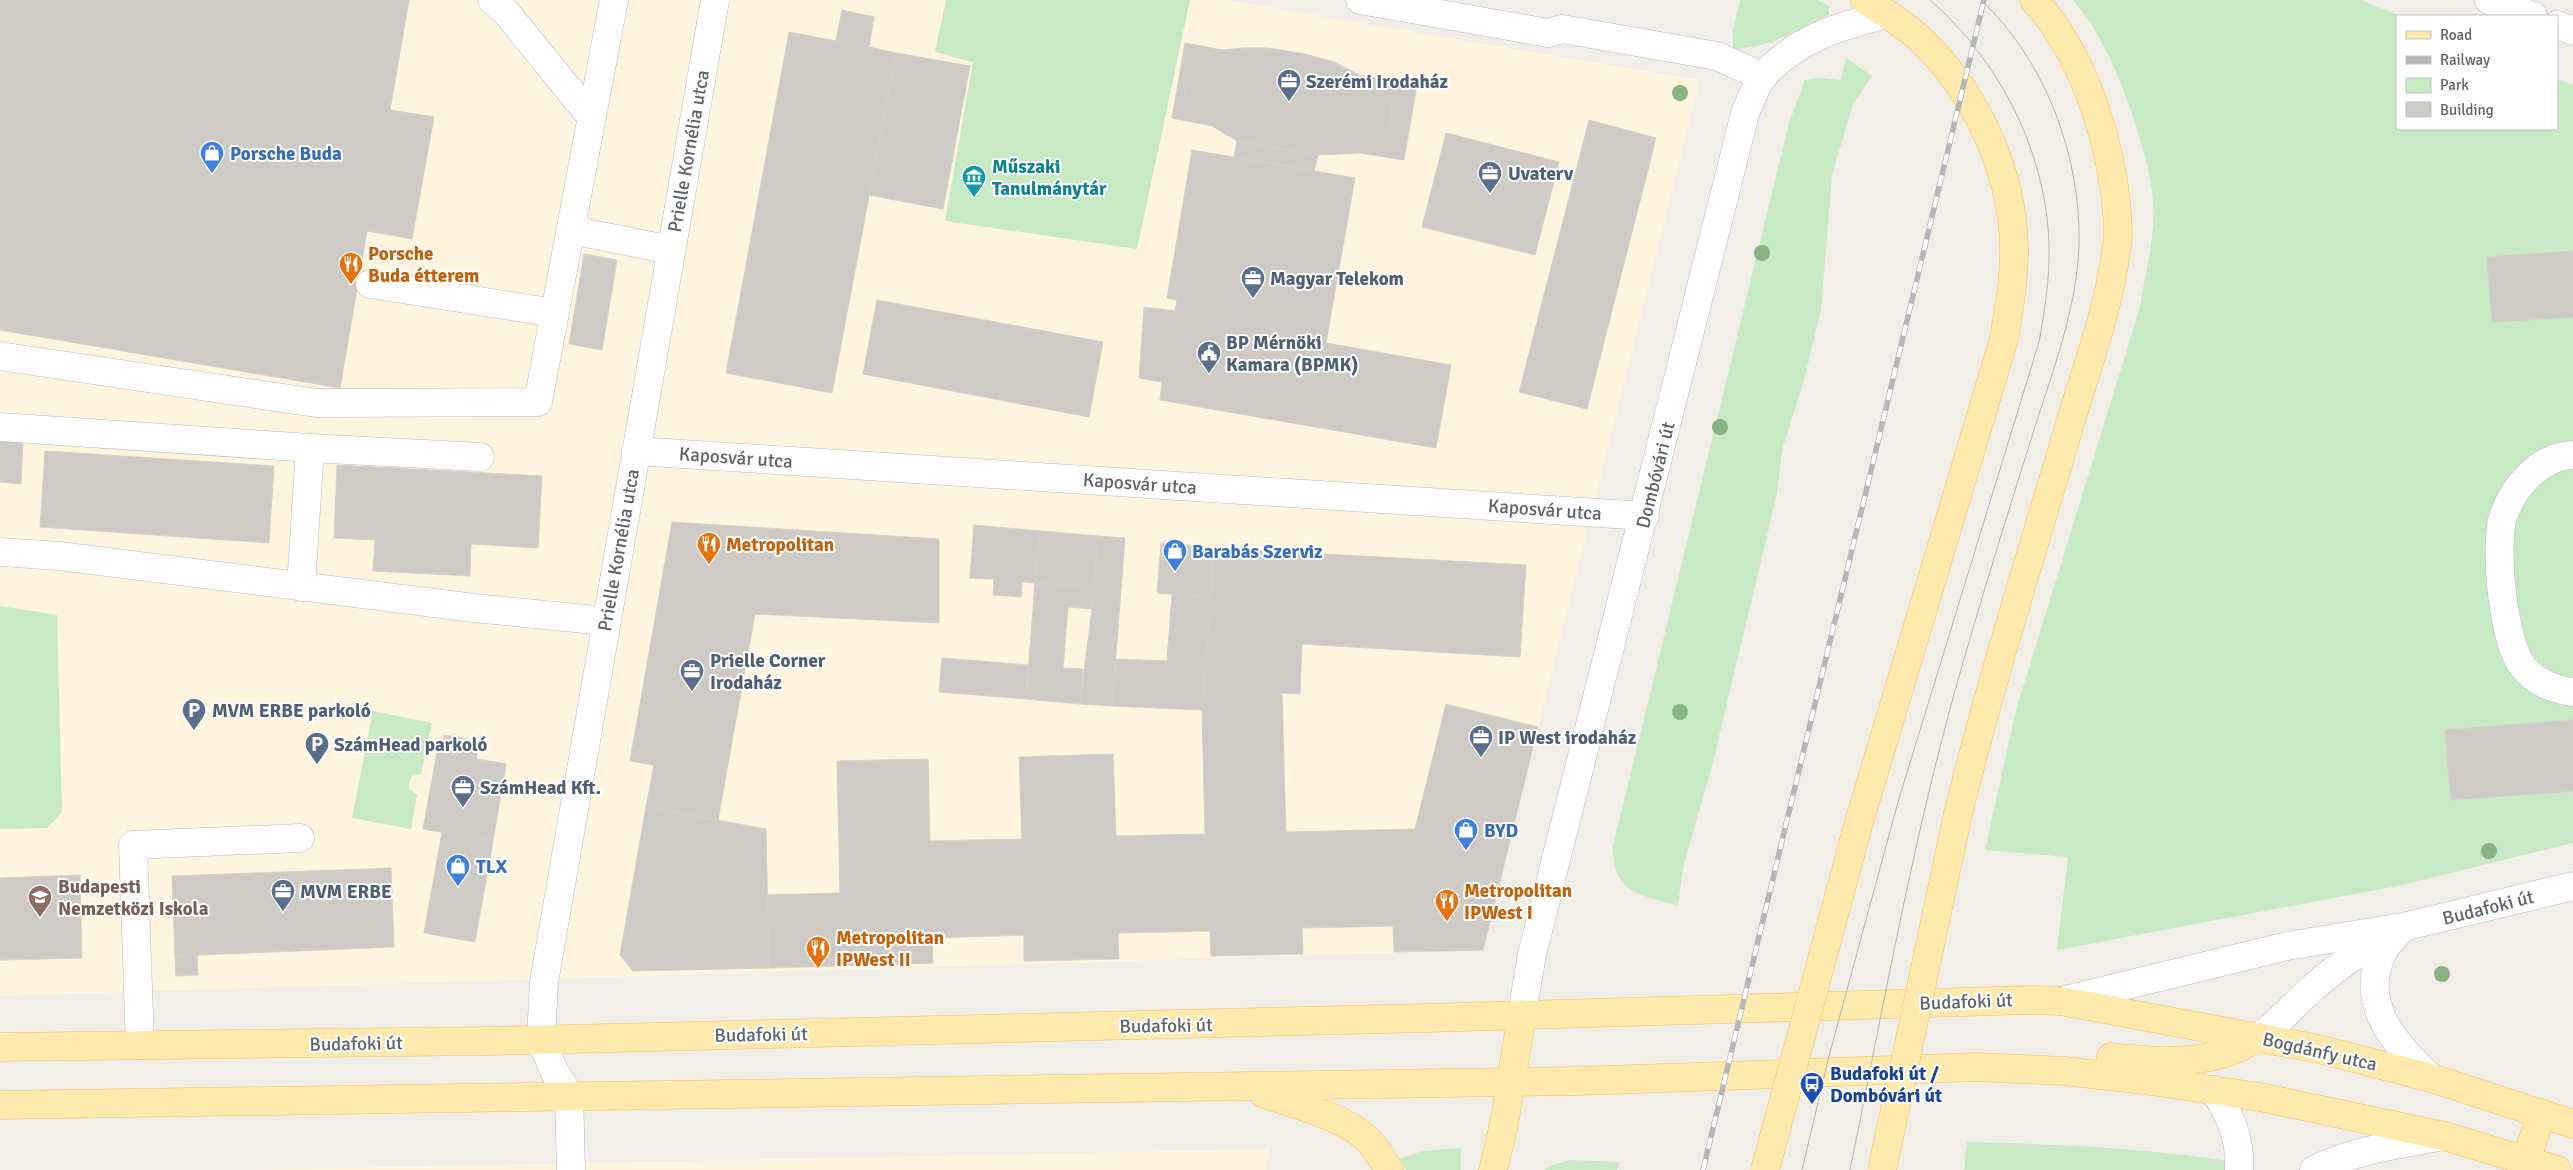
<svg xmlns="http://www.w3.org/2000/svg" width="2573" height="1170" viewBox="0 0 2573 1170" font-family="Signika,sans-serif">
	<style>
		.commercial { fill: #fff4de }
		.green { fill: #c7e9c3 }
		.building { fill: #cecbc6; stroke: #d6cfc5 }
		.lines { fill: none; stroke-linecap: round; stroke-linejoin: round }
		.minor-casing { stroke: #b7babe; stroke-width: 29 }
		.major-casing { stroke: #f7bc5a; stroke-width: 29 }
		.minor { stroke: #fff; stroke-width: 28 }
		.major { stroke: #ffeaae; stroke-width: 28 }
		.tram { stroke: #b5b6b7; stroke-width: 1 }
		.rail-casing { stroke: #b5b6b7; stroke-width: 5.5 }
		.rail { stroke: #fff; stroke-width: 4; stroke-dasharray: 11; stroke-linecap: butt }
		.major-bridge-casing { stroke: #f7bc5a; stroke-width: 29; stroke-linecap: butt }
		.major-bridge { stroke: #ffeaae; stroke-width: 28 }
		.tree { fill: #8ab383 }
		.labels { text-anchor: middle; stroke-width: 4; stroke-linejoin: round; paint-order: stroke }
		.service-label { font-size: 19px; font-weight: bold; fill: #4e5e75; stroke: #fff; text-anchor: start }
		.street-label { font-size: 19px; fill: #5e6368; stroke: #fff }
		.shop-label { font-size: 19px; font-weight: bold; fill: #366cbe; stroke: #fff; text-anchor: start }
		.culture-label { font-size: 19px; font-weight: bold; fill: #0d838f; stroke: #fff; text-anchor: start }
		.food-label { font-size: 19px; font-weight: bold; fill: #c56008; stroke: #fff; text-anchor: start }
		.education-label { font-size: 19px; font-weight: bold; fill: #785e54; stroke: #fff; text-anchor: start }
		.transit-label { font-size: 19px; font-weight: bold; fill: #164399; stroke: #fff; text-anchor: start }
	</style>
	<rect width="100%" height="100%" fill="#f1eee7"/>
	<g class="commercial">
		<path d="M 0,0 L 1226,0 L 1700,80 L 1483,950 L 0,996 Z"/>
		<path d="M 1270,1149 L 1266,1170 L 237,1170 Z"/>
	</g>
	<g class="green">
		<path d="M 946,0 L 1190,0 L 1137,249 L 945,221 L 973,62 L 935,52 Z"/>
		<path d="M 1740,0 L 1817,0 L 1829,6 L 1829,15 C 1798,30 1769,48 1733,49 L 1733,31 Z"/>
		<path d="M 2073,0 L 2360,0 L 2400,16 L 2397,16 L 2397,129 L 2557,129 L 2557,79 L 2573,85 L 2573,843 L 2397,886 L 2057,950 L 2068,857 L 1985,850 L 2016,710 L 2140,307 C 2145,273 2156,235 2153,200 C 2151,176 2144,153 2137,129 C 2122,82 2105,39 2073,0 Z"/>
		<path d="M 1846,58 L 1872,76 L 1853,104 L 1832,175 L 1821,310 L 1804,380 L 1782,450 L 1777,494 L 1711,770 L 1683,868 L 1678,905 C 1640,895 1612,893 1613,846 L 1789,123 L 1805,80 L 1822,78 L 1841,80 Z"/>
		<path d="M 0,606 L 57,615 L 62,812 L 47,828 L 0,829 Z"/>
		<path d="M 373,711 L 432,723 L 421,774 L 412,776 L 409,783 L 409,789 L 417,795 L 411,829 L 352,818 Z"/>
		<path d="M 1967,1142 C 2055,1144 2142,1148 2229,1161 L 2228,1170 L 1964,1170 Z"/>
		<path d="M 1461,1148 L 1461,1170 L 1406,1170 L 1400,1159 L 1422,1151 Z"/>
		<path d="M 1571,1160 L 1619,1162 L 1617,1170 L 1544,1170 L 1552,1165 Z"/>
	</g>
	<g class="building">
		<path d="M 0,0 L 409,0 L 390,110 L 434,117 L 412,239 L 367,231 L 340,388 L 0,330 Z"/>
		<path d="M 842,10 L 874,17 L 869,47 L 896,53 L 832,393 L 726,373 L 789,32 L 836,41 Z"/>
		<path d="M 1185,43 L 1222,50 L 1193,61 L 1183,80 L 1186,99 L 1212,126 L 1172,118 Z"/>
		<path d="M 1244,48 L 1268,48 L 1305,54 L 1334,62 L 1359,75 L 1382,89 L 1391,106 L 1391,125 L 1384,137 L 1361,153 L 1318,155 L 1237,141 L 1212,126 L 1186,99 L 1183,80 L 1193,61 L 1222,50 Z"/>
		<path d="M 896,53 L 970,66 L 943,209 L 869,195 Z"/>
		<path d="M 1359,75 L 1417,85 L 1404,160 L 1361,153 L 1384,137 L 1391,125 L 1391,106 L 1382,89 Z"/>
		<path d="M 1589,120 L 1656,138 L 1587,409 L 1519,392 Z"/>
		<path d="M 1446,133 L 1559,162 L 1535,255 L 1422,227 Z"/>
		<path d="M 1237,141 L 1318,155 L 1314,171 L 1234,157 Z"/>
		<path d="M 1192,150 L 1355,178 L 1326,343 L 1451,365 L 1436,448 L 1160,400 L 1162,382 L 1139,378 L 1144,307 L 1175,311 L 1177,300 L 1167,298 Z"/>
		<path d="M 2573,251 L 2573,317 L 2492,322 L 2487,257 Z"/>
		<path d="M 584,254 L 617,260 L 602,350 L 569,344 Z"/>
		<path d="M 877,300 L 1103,342 L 1089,417 L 863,374 Z"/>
		<path d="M 0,441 L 23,443 L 21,484 L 0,482 Z"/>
		<path d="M 45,451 L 274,466 L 269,543 L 40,527 Z"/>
		<path d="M 337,465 L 542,476 L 538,548 L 471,544 L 470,576 L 373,571 L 375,540 L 334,538 Z"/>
		<path d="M 672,522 L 939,539 L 939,623 L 755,614 L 718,820 L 646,807 L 654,765 L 630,761 Z"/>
		<path d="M 974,525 L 1040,531 L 1035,583 L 1022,582 L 1021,597 L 993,595 L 994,579 L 970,578 Z"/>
		<path d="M 1040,531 L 1098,536 L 1094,587 L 1035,583 Z"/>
		<path d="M 1098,536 L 1125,538 L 1112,706 L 1080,704 L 1092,609 Z"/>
		<path d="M 1161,543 L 1214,548 L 1211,597 L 1157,593 Z"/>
		<path d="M 1214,548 L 1526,565 L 1520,657 L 1302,644 L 1300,694 L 1282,693 L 1286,832 L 1415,829 L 1446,704 L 1538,727 L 1483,950 L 1394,952 L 1393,926 L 1302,928 L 1303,954 L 1211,956 L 1210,931 L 1118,933 L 1119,959 L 1024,961 L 1024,935 L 932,938 L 933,963 L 769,968 L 767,895 L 840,893 L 837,761 L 928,759 L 930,841 L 1022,839 L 1019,757 L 1113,754 L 1116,836 L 1205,834 L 1202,710 Z"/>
		<path d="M 1035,583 L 1094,587 L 1092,609 L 1068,607 L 1063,668 L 1083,669 L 1080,704 L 1026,699 Z"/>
		<path d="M 1172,594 L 1211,597 L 1202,710 L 1112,706 L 1116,659 L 1167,661 Z"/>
		<path d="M 942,658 L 1028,665 L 1026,699 L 939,692 Z"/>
		<path d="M 2573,720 L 2573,791 L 2451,800 L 2445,730 Z"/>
		<path d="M 444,735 L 479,741 L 476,760 L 441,753 Z"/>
		<path d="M 437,752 L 506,764 L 493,841 L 423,829 Z"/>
		<path d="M 646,807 L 766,829 L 769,968 L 633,971 L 620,955 Z"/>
		<path d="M 442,832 L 493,841 L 475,942 L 424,933 Z"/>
		<path d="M 391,868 L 394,947 L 175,956 L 172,876 Z"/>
		<path d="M 80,875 L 82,958 L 0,960 L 0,878 Z"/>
		<path d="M 197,955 L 198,975 L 176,976 L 175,956 Z"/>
	</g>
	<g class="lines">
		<defs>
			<g id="minor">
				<path d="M 492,0 L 505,11 L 592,118"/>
				<path d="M 1360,0 L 1548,33 L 1562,29 L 1717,56 L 1763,77"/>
				<path d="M 2489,0 L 2533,16"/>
				<path d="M 2557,25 L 2573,31"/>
				<path d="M 571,230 L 671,250"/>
				<path d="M 370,284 L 555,313"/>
				<path d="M 0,356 L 316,403 L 538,402 L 614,0"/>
				<path d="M 0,427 L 310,448 L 301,587"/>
				<path d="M 310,448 L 480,457"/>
				<path d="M 636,451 L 1645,516"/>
				<path d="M 2573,455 C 2540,456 2513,487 2503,517 C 2494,548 2503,641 2523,667 C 2536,682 2554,690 2573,692"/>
				<path d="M 0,552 L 59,556 L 474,608 L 606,621"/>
				<path d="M 2399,932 C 2393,939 2385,946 2382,954 C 2358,1003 2396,1046 2431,1078"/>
				<path d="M 2061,1001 L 2287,946 L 2403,927 L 2573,886"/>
				<path d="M 1522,1014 L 1532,954 L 1746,110 C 1752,99 1756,84 1764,75 C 1798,38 1840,26 1887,14"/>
				<path d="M 2259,1037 C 2278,1023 2291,1008 2308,992 C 2332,970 2357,952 2386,937"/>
				<path d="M 140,1045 L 133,845 L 300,838"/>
				<path d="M 2214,1090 C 2230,1115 2241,1139 2239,1170"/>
				<path d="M 571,1170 L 569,1095 L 554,1071 L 541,1039 L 544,982 L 715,0"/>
				<path d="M 2314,1170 C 2354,1150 2400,1144 2444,1136"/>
			</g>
			<g id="major">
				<path d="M 1958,814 C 1991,680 2033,549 2072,417 C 2087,367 2106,316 2114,264 C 2115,253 2119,241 2118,230 C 2115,153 2087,58 2034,0"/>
				<path d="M 1859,822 L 2004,339 C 2009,308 2015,277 2014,245 C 2012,170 1975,91 1920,39 C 1904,24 1884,12 1865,0"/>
				<path d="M 0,1047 L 487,1041 L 1427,1018 L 2030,1000 L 2061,1001 L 2319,1049 L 2431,1078 L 2573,1124"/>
				<path d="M 2111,1057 C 2151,1061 2190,1065 2228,1052 C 2239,1049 2249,1042 2259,1037"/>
				<path d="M 1264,1094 C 1293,1103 1349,1119 1369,1141 C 1377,1150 1383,1160 1389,1170"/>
				<path d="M 0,1105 L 1578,1081 L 1977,1067 L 2064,1071 L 2144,1080 L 2260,1097 L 2444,1136 L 2557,1170"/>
				<path d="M 2526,1160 L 2542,1113"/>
				<path d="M 1493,1170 L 1504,1124 L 1522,1014"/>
			</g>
		</defs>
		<use href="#minor" class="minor-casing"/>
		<use href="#major" class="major-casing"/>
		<use href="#minor" class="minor"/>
		<use href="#major" class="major"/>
		<g class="tram">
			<path d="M 1802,1170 L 1829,1056 L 1898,802 L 2039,342 C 2045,309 2050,277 2049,244 C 2046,151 1999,60 1930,0"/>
			<path d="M 1850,1170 C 1885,999 1915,827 1964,659 C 1986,583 2010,506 2034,430 C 2053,370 2077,308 2079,245 C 2081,157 2046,61 1981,0"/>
		</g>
		<defs>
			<path id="rail" d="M 1703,1170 L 1984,0"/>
		</defs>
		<use href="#rail" class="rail-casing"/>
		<use href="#rail" class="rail"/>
		<defs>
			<g id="major-bridge">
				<path d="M 1765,1170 L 1859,822"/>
				<path d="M 1882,1170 L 1958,814"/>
			</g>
		</defs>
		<use href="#major-bridge" class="major-bridge-casing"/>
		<use href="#major-bridge" class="major-bridge"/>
	</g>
	<g class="tree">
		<circle cx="1680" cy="93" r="8"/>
		<circle cx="1762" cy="253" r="8"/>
		<circle cx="1720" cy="427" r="8"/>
		<circle cx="1680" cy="712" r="8"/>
		<circle cx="2489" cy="851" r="8"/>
		<circle cx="2442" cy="974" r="8"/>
	</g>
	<defs>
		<symbol id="office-pin" viewBox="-11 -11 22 30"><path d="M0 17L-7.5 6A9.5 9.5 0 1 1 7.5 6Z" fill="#5c6f8a" stroke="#fff"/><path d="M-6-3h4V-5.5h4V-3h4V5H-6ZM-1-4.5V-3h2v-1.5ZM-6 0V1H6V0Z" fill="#fff"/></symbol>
		<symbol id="shop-pin" viewBox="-11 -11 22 30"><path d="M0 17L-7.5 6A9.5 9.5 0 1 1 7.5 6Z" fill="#3f7fe0" stroke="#fff"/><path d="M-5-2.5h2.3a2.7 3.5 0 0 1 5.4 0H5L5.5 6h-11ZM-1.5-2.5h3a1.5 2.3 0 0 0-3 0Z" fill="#fff"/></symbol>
		<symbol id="museum-pin" viewBox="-11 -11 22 30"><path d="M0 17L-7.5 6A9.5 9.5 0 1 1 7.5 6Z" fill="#0f9aa8" stroke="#fff"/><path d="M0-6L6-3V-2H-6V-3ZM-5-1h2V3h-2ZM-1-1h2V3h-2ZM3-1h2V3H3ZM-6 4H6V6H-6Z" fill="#fff"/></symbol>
		<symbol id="restaurant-pin" viewBox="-11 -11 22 30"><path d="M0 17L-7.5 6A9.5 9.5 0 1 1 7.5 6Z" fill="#e8710a" stroke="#fff"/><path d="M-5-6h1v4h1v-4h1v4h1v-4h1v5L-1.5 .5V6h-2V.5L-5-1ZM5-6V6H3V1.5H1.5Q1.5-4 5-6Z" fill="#fff"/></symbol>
		<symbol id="civic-pin" viewBox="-11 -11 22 30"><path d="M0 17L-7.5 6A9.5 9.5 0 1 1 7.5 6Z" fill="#5c6f8a" stroke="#fff"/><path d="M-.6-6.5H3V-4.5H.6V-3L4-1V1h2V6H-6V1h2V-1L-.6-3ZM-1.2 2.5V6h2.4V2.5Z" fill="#fff"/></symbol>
		<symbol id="parking-pin" viewBox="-11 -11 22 30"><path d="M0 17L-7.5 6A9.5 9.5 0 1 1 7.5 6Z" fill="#5c6f8a" stroke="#fff"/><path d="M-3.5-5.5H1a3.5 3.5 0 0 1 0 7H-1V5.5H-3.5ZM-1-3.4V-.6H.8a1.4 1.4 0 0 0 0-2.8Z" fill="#fff"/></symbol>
		<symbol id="school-pin" viewBox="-11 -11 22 30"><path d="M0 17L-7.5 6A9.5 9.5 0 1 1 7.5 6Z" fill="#8d6e63" stroke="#fff"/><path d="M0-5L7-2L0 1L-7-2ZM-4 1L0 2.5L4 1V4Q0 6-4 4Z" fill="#fff"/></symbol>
		<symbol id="bus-pin" viewBox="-11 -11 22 30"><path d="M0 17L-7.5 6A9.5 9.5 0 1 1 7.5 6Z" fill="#1a4fb4" stroke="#fff"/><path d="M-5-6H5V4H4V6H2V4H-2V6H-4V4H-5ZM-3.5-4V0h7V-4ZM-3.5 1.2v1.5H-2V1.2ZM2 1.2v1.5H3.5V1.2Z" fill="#fff"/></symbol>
	</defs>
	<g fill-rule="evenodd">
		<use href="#office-pin" x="1275" y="67" width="28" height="38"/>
		<use href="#shop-pin" x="198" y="139" width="28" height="38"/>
		<use href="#office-pin" x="1476" y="159" width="28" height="38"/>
		<use href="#museum-pin" x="960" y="163" width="28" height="38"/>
		<use href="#restaurant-pin" x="337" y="250" width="28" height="38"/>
		<use href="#office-pin" x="1239" y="264" width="28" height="38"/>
		<use href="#civic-pin" x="1195" y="339" width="28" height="38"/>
		<use href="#restaurant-pin" x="695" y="530" width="28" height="38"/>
		<use href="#shop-pin" x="1161" y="537" width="28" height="38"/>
		<use href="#office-pin" x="678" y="657" width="28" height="38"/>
		<use href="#parking-pin" x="180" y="696" width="28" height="38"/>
		<use href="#office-pin" x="1467" y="723" width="28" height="38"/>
		<use href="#parking-pin" x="303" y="730" width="28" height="38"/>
		<use href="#office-pin" x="449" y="773" width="28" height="38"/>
		<use href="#shop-pin" x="1452" y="816" width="28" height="38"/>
		<use href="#shop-pin" x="444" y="852" width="28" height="38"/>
		<use href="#office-pin" x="269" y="877" width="28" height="38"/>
		<use href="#school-pin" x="26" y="883" width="28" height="38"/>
		<use href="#restaurant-pin" x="1433" y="887" width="28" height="38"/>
		<use href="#restaurant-pin" x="804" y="934" width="28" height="38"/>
		<use href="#bus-pin" x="1798" y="1070" width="28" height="38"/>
	</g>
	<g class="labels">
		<g class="service-label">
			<text x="1306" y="88">Szerémi Irodaház</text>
			<text x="1508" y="180">Uvaterv</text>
			<text x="1270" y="285">Magyar Telekom</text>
			<text x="1226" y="349">BP Mérnöki<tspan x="1226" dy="22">Kamara (BPMK)</tspan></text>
			<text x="710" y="667">Prielle Corner<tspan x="710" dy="22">Irodaház</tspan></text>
			<text x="212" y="717">MVM ERBE parkoló</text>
			<text x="1498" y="744">IP West irodaház</text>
			<text x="334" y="751">SzámHead parkoló</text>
			<text x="480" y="794">SzámHead Kft.</text>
			<text x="300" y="898">MVM ERBE</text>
		</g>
		<g class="street-label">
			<text transform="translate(688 151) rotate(-80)" y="7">Prielle Kornélia utca</text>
			<text transform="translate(736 457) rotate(4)" y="7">Kaposvár utca</text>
			<text transform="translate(1655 475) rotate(-76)" y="7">Dombóvári út</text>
			<text transform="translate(1140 483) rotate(4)" y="7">Kaposvár utca</text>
			<text transform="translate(1545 509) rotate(4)" y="7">Kaposvár utca</text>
			<text transform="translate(618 550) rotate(-80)" y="7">Prielle Kornélia utca</text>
			<text transform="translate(2488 907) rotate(-14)" y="7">Budafoki út</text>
			<text transform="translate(1966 1001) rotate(-2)" y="7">Budafoki út</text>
			<text transform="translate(1166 1025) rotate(-1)" y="7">Budafoki út</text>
			<text transform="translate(761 1034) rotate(-1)" y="7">Budafoki út</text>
			<text transform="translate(356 1043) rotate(-1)" y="7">Budafoki út</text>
			<text transform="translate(2320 1051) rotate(13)" y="7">Bogdánfy utca</text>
		</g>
		<g class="shop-label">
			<text x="230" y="160">Porsche Buda</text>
			<text x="1192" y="558">Barabás Szerviz</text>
			<text x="1484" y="837">BYD</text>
			<text x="476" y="873">TLX</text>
		</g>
		<g class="culture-label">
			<text x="992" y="173">Műszaki<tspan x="992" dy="22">Tanulmánytár</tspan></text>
		</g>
		<g class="food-label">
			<text x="368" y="260">Porsche<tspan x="368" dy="22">Buda étterem</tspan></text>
			<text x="726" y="551">Metropolitan</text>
			<text x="1464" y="897">Metropolitan<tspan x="1464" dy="22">IPWest I</tspan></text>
			<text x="836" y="944">Metropolitan<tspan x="836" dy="22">IPWest II</tspan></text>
		</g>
		<g class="education-label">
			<text x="58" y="893">Budapesti<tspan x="58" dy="22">Nemzetközi Iskola</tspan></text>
		</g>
		<g class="transit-label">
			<text x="1830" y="1080">Budafoki út /<tspan x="1830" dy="22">Dombóvári út</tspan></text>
		</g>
	</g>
	<rect x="2396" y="15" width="162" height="115" fill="#ffffff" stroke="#bfc1c3"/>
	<rect x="2406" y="31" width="25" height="8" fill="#ffeaae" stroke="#bfc1c3"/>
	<text x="2440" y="40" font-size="15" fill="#5e6368">Road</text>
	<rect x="2406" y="56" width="25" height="8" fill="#b5b6b7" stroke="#bfc1c3"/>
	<text x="2440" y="65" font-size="15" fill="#5e6368">Railway</text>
	<rect x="2406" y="78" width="25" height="15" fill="#c7e9c3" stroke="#bfc1c3"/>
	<text x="2440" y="90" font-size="15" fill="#5e6368">Park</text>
	<rect x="2406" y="102" width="25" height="15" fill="#cecbc6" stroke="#bfc1c3"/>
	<text x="2440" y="115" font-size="15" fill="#5e6368">Building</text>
</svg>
